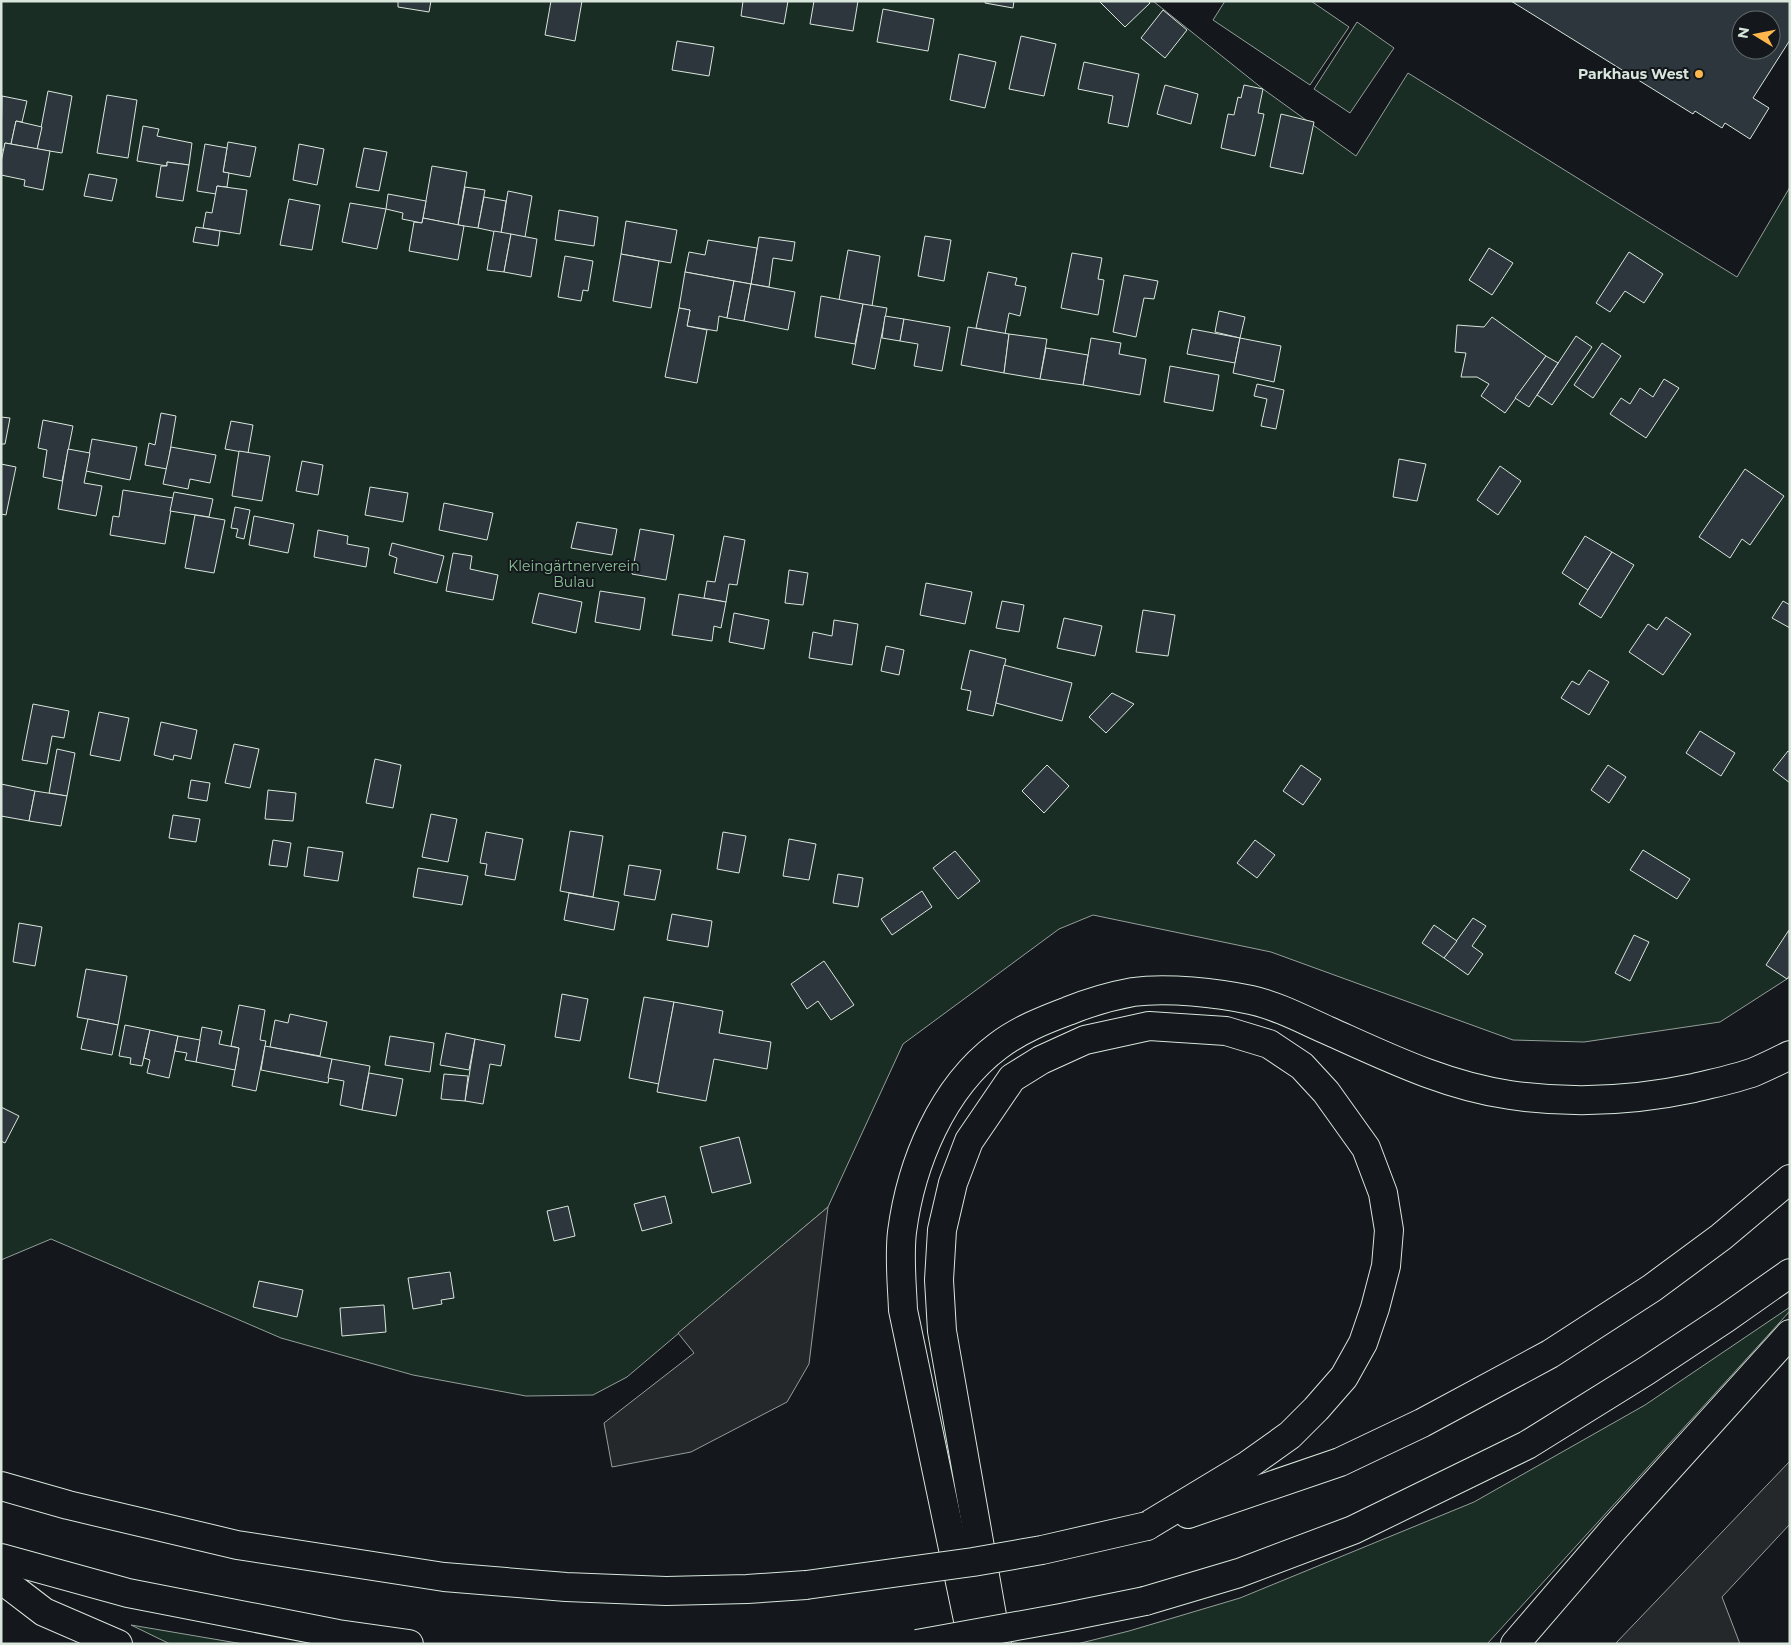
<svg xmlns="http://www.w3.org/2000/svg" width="1791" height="1645" viewBox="0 0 1791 1645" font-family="Montserrat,sans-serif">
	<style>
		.green { fill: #1a2d24; stroke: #939e99 }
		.parking { fill: #24282b; stroke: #939e99 }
		.building { fill: #2c363c; stroke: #d8e6dc; fill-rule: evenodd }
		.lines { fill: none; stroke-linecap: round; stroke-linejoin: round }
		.highway-casing { stroke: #d8e6dc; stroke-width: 30 }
		.highway { stroke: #14181c; stroke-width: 28 }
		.highway-bridge-casing { stroke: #d8e6dc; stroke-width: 30; stroke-linecap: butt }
		.highway-bridge { stroke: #14181c; stroke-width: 28 }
		.poi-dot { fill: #ffb74d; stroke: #14181c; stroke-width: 2 }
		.labels { text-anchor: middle; stroke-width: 4; stroke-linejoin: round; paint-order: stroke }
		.poi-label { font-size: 14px; font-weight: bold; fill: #d8e6dc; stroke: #14181c; text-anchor: end }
		.park-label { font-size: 14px; fill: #8ac095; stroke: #14181c }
	</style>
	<rect width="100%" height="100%" fill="#14181c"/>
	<g class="green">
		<path d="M 1,1 L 1153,1 L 1263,89 L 1356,156 L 1408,73 L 1737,277 L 1790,187 L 1790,977 L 1720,1022 L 1584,1042 L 1513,1040 L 1271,952 L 1093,915 L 1059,929 L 903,1044 L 828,1207 L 627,1377 L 593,1395 L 526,1396 L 413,1375 L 281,1338 L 51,1239 L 1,1260 Z"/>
		<path d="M 1225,1 L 1311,1 L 1349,27 L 1310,85 L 1213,20 Z"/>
		<path d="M 1357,22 L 1394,48 L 1350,113 L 1314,89 Z"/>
		<path d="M 1790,1307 L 1790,1311 L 1487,1644 L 1077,1644 L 1129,1631 L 1240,1598 L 1474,1502 L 1645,1405 Z"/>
		<path d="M 131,1625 L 243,1644 L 170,1644 Z"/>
	</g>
	<g class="parking">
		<path d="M 828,1207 L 809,1364 L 787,1402 L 691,1452 L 612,1467 L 604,1423 L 694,1353 L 678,1333 Z"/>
		<path d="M 1790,1461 L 1790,1524 L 1722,1597 L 1740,1644 L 1615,1644 Z"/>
	</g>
	<g class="building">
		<path d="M 398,1 L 431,1 L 429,12 L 398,7 Z"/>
		<path d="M 551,1 L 582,1 L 575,41 L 545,35 Z"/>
		<path d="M 743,1 L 788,1 L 784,24 L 741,16 Z"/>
		<path d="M 814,1 L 858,1 L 853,31 L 810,24 Z"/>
		<path d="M 985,1 L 1014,1 L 1013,8 L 985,3 Z"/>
		<path d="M 1099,1 L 1148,1 L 1150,3 L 1125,27 Z"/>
		<path d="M 1511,1 L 1790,1 L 1790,40 L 1753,98 L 1769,108 L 1750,139 L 1725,123 L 1722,128 L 1695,111 L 1693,114 ZM 1741,20 L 1771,20 L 1771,50 L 1741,50 Z"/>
		<path d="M 883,9 L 934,19 L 928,51 L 877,42 Z"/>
		<path d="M 1163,10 L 1187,30 L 1165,58 L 1141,38 Z"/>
		<path d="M 1021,36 L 1056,44 L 1044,96 L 1009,89 Z"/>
		<path d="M 677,41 L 714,47 L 709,76 L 672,70 Z"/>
		<path d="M 959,54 L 996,62 L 985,108 L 950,100 Z"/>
		<path d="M 1084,62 L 1139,74 L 1128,127 L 1108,123 L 1113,96 L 1078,89 Z"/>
		<path d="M 1165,85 L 1198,94 L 1191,124 L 1157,114 Z"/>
		<path d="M 1244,85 L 1263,89 L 1258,113 L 1264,114 L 1255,156 L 1221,148 L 1228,114 L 1234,115 L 1238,97 L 1241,98 Z"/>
		<path d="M 48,91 L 72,96 L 62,153 L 37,149 Z"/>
		<path d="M 107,95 L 137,100 L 128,158 L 97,153 Z"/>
		<path d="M 2,96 L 27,101 L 22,122 L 16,121 L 11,144 L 5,143 L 4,150 L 1,150 Z"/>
		<path d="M 1281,114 L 1314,122 L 1303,174 L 1270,167 Z"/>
		<path d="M 16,121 L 42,127 L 37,149 L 11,144 Z"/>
		<path d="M 143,126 L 159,129 L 157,136 L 192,143 L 189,165 L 167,162 L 167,166 L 137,161 Z"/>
		<path d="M 228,142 L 256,147 L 250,177 L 223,172 Z"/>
		<path d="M 5,143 L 50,151 L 43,190 L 24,186 L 25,180 L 1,175 L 1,162 Z"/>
		<path d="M 205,144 L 227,148 L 223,172 L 229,173 L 227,187 L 217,186 L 216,194 L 197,191 Z"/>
		<path d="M 299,144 L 324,149 L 317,185 L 293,180 Z"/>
		<path d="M 364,148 L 387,152 L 379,191 L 356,187 Z"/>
		<path d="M 167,162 L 189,165 L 183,201 L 156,197 L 161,166 L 167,166 Z"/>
		<path d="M 432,166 L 467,172 L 458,225 L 423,218 Z"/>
		<path d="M 89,174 L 117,179 L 112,201 L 84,196 Z"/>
		<path d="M 217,186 L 247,190 L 240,234 L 203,228 L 206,212 L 212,213 Z"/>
		<path d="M 465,187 L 485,190 L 478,228 L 458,225 Z"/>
		<path d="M 508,191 L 532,196 L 525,237 L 501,233 Z"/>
		<path d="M 388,194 L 426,201 L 422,223 L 402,219 L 403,213 L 386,209 Z"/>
		<path d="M 484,197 L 506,201 L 501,233 L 478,228 Z"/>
		<path d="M 289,199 L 320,205 L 312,250 L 280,245 Z"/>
		<path d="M 350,203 L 386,209 L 377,249 L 342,242 Z"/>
		<path d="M 559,210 L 598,217 L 594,246 L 555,240 Z"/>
		<path d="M 423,218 L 464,226 L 458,260 L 409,251 L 414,222 L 422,223 Z"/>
		<path d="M 626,221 L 677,230 L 671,263 L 621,254 Z"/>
		<path d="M 196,227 L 220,231 L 218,246 L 193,242 Z"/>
		<path d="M 494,231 L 511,234 L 504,272 L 487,270 Z"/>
		<path d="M 511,234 L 537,239 L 531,277 L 504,272 Z"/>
		<path d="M 925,236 L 951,240 L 944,281 L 918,276 Z"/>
		<path d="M 759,237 L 795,242 L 792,261 L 773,258 L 769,287 L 751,284 Z"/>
		<path d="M 708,240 L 757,248 L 751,284 L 685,272 L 689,252 L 705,255 Z"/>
		<path d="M 1489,248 L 1513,263 L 1492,295 L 1469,280 Z"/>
		<path d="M 848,250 L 880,256 L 872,306 L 839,300 Z"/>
		<path d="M 1629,252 L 1663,274 L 1644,303 L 1625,291 L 1610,312 L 1596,303 Z"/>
		<path d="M 1072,253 L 1102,258 L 1098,279 L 1104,280 L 1098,315 L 1061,308 Z"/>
		<path d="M 621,254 L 659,261 L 651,308 L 613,301 Z"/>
		<path d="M 565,256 L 593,261 L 588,291 L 583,290 L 581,301 L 558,297 Z"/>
		<path d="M 685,272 L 734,281 L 727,318 L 719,316 L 717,331 L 687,326 L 690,310 L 679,308 Z"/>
		<path d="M 988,272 L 1017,278 L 1015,285 L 1026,287 L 1020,316 L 1009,313 L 1005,334 L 976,328 Z"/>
		<path d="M 1124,275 L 1158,281 L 1154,299 L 1144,298 L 1136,337 L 1113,332 Z"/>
		<path d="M 734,281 L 751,284 L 744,321 L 727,318 Z"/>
		<path d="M 751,284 L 795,292 L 788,330 L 744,321 Z"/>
		<path d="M 821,296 L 863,304 L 855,344 L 815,337 Z"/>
		<path d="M 863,304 L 887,308 L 875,369 L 852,364 Z"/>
		<path d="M 679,308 L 690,310 L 687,326 L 707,330 L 697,383 L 665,377 Z"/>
		<path d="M 1219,311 L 1245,317 L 1240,338 L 1215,332 Z"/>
		<path d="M 885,316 L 904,319 L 900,341 L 882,338 Z"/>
		<path d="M 1492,317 L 1546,356 L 1505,413 L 1481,396 L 1489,384 L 1477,377 L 1461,377 L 1466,353 L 1455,352 L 1457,325 L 1484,327 Z"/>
		<path d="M 904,319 L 950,327 L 942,371 L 914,366 L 918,344 L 900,341 Z"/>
		<path d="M 968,327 L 1009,334 L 1004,373 L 961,365 Z"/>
		<path d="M 1192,329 L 1240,338 L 1235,363 L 1187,354 Z"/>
		<path d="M 1009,334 L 1047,339 L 1040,379 L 1004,373 Z"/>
		<path d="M 1576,336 L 1592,347 L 1552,405 L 1537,395 Z"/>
		<path d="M 1091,338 L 1121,343 L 1119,354 L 1146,359 L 1140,395 L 1083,385 Z"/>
		<path d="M 1240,338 L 1281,346 L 1274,382 L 1233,373 Z"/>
		<path d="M 1602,343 L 1621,356 L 1593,398 L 1574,385 Z"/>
		<path d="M 1046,348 L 1088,355 L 1083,385 L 1040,379 Z"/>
		<path d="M 1546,356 L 1558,363 L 1529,407 L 1515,398 Z"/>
		<path d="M 1170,366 L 1219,375 L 1213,411 L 1164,402 Z"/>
		<path d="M 1664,379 L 1679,388 L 1646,438 L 1610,414 L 1621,398 L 1630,404 L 1640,388 L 1653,397 Z"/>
		<path d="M 1257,384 L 1284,390 L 1276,429 L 1261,426 L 1267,399 L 1254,396 Z"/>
		<path d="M 161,413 L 176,416 L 167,469 L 145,465 L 149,443 L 155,445 Z"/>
		<path d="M 1,417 L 10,418 L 5,444 L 1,444 Z"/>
		<path d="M 43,420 L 73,426 L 62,481 L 43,477 L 47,450 L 38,448 Z"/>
		<path d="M 231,421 L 253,425 L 248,453 L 225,449 Z"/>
		<path d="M 92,439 L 137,447 L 130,480 L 86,471 Z"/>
		<path d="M 171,447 L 216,455 L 210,483 L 190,479 L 188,489 L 163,484 Z"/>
		<path d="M 68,449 L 90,453 L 84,483 L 102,486 L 96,516 L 58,509 Z"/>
		<path d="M 239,451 L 270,456 L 262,501 L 232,496 Z"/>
		<path d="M 1399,459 L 1426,464 L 1417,501 L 1393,497 Z"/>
		<path d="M 302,461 L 323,465 L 318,495 L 296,491 Z"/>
		<path d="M 1,464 L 16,467 L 6,515 L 1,514 Z"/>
		<path d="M 1500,466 L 1521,481 L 1498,515 L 1477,500 Z"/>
		<path d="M 1745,469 L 1784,496 L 1750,545 L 1742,539 L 1730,558 L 1699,537 Z"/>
		<path d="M 370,487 L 408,493 L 403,522 L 365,515 Z"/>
		<path d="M 123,490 L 173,498 L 165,544 L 110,535 L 113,516 L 119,517 Z"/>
		<path d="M 174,492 L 213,499 L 209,517 L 170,511 Z"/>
		<path d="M 444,503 L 493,513 L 487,540 L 439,530 Z"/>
		<path d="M 235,507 L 250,510 L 244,539 L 236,537 L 238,529 L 231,528 Z"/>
		<path d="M 195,515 L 225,520 L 214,573 L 185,568 Z"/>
		<path d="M 254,516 L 294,524 L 288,553 L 249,545 Z"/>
		<path d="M 577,522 L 617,529 L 612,555 L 571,548 Z"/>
		<path d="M 640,529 L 674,535 L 666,580 L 632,574 Z"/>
		<path d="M 318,530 L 348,536 L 347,544 L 369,548 L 366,567 L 314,557 Z"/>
		<path d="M 724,536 L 745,540 L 737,585 L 729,584 L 726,602 L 704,598 L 707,581 L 715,582 Z"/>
		<path d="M 1585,536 L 1612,552 L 1588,590 L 1562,573 Z"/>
		<path d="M 392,543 L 444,556 L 437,583 L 394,573 L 397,558 L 389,555 Z"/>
		<path d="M 1612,552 L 1634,565 L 1601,618 L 1579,604 Z"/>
		<path d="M 453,553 L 472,556 L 470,569 L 498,575 L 493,600 L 446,591 Z"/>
		<path d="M 789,570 L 808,573 L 803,605 L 785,603 Z"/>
		<path d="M 926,583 L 972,592 L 965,624 L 920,615 Z"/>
		<path d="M 600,591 L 645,598 L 640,630 L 595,622 Z"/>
		<path d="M 539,593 L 582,602 L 576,633 L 532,623 Z"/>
		<path d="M 679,594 L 726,602 L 721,628 L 714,626 L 712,641 L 672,635 Z"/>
		<path d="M 1002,601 L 1024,605 L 1019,632 L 996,628 Z"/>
		<path d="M 1783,601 L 1790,605 L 1790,628 L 1772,618 Z"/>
		<path d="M 1143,610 L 1175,615 L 1168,656 L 1136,652 Z"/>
		<path d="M 734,613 L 769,620 L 764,649 L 729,642 Z"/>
		<path d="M 1666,617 L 1691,634 L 1663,675 L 1629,652 L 1648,624 L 1657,630 Z"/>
		<path d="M 1064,618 L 1102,626 L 1095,656 L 1057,648 Z"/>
		<path d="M 834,620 L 858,624 L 852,665 L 809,658 L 813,632 L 832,636 Z"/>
		<path d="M 886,646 L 904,650 L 899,675 L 881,671 Z"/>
		<path d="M 970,650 L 1006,659 L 993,716 L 967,710 L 971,691 L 961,689 Z"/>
		<path d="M 1004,665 L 1072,683 L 1062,721 L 996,703 Z"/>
		<path d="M 1589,670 L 1609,682 L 1589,715 L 1561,698 L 1572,681 L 1579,685 Z"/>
		<path d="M 1112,693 L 1134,704 L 1106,733 L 1089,717 Z"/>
		<path d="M 33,704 L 69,711 L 64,738 L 52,736 L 47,764 L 22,760 Z"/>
		<path d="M 99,712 L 129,718 L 120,761 L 90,755 Z"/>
		<path d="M 161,722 L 197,730 L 191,759 L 174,755 L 173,760 L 154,755 Z"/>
		<path d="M 1700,731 L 1735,753 L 1721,776 L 1686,753 Z"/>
		<path d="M 234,744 L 259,749 L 250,788 L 225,783 Z"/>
		<path d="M 57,749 L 75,753 L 67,796 L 49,793 Z"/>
		<path d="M 1788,751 L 1790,752 L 1790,783 L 1773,770 Z"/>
		<path d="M 375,759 L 401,765 L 393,808 L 366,803 Z"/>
		<path d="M 1047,765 L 1069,786 L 1044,813 L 1022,791 Z"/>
		<path d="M 1301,765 L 1321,779 L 1303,805 L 1283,791 Z"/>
		<path d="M 1608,765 L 1626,777 L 1609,803 L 1591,790 Z"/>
		<path d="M 191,780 L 210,783 L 207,801 L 188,798 Z"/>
		<path d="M 1,784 L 35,791 L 29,821 L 1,816 Z"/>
		<path d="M 268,790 L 296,793 L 293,821 L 265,819 Z"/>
		<path d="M 35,791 L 67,796 L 61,826 L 29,821 Z"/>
		<path d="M 431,814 L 457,819 L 448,862 L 422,857 Z"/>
		<path d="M 173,815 L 200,819 L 196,842 L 169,838 Z"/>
		<path d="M 570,831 L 603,836 L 593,897 L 560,891 Z"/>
		<path d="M 486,832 L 523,839 L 515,880 L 485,875 L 487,864 L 480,863 Z"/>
		<path d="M 723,832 L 746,836 L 739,873 L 717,869 Z"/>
		<path d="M 789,839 L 816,844 L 809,880 L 783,876 Z"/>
		<path d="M 273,840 L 291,843 L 287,867 L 269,865 Z"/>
		<path d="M 1255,840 L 1275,855 L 1257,878 L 1237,863 Z"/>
		<path d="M 308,847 L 343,852 L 338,881 L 304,876 Z"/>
		<path d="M 1643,850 L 1690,879 L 1677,899 L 1630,870 Z"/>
		<path d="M 955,851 L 980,881 L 958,899 L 933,868 Z"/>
		<path d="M 629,865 L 661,870 L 655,900 L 624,895 Z"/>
		<path d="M 418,868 L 468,876 L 462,905 L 413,897 Z"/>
		<path d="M 838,874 L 863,878 L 858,907 L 833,903 Z"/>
		<path d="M 922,891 L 932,907 L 892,935 L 881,919 Z"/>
		<path d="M 569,893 L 619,902 L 614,930 L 564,920 Z"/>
		<path d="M 672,914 L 712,921 L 708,947 L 667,940 Z"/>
		<path d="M 1473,918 L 1486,926 L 1472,946 L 1483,954 L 1468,975 L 1444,958 Z"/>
		<path d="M 19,923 L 42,927 L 35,966 L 13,962 Z"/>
		<path d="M 1434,925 L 1457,941 L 1444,958 L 1422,943 Z"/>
		<path d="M 1789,930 L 1790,975 L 1787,979 L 1766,965 Z"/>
		<path d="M 1634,935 L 1649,942 L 1630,981 L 1615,973 Z"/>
		<path d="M 824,961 L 854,1005 L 831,1020 L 818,1001 L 807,1009 L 791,984 Z"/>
		<path d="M 86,969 L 127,976 L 118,1025 L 77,1017 Z"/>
		<path d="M 562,994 L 588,999 L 580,1041 L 555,1037 Z"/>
		<path d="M 644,997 L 674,1002 L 659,1084 L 629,1078 Z"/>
		<path d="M 674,1002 L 723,1011 L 719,1033 L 771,1042 L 767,1069 L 714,1059 L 706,1101 L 657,1092 Z"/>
		<path d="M 239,1005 L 265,1010 L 260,1040 L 266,1041 L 256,1091 L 232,1086 L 239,1048 L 231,1046 Z"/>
		<path d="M 290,1014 L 327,1022 L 320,1056 L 270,1047 L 275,1020 L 288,1023 Z"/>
		<path d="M 88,1019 L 118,1025 L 112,1055 L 81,1049 Z"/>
		<path d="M 125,1025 L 150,1030 L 142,1066 L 130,1064 L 131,1058 L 119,1056 Z"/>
		<path d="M 202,1027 L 222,1031 L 219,1044 L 239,1048 L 235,1070 L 196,1062 Z"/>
		<path d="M 150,1030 L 178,1036 L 169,1078 L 147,1073 L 150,1060 L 144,1058 Z"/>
		<path d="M 446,1033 L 475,1039 L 469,1070 L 440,1065 Z"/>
		<path d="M 178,1036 L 200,1040 L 196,1062 L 185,1060 L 187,1053 L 175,1051 Z"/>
		<path d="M 390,1036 L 434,1043 L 430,1072 L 385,1065 Z"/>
		<path d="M 475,1039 L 505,1045 L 501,1066 L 490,1064 L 483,1104 L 465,1101 Z"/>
		<path d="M 265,1046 L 332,1059 L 328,1083 L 261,1070 Z"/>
		<path d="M 332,1059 L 370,1066 L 362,1110 L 340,1105 L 344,1081 L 328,1078 Z"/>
		<path d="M 369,1073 L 403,1079 L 396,1116 L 362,1110 Z"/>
		<path d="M 444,1074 L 468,1076 L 465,1101 L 441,1099 Z"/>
		<path d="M 1,1107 L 19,1116 L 5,1143 L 1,1141 Z"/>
		<path d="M 739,1137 L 751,1183 L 712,1193 L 700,1147 Z"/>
		<path d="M 665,1196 L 672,1223 L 642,1231 L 634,1204 Z"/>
		<path d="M 568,1206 L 575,1236 L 554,1241 L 547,1211 Z"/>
		<path d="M 450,1272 L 454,1298 L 441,1300 L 442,1304 L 413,1309 L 408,1278 Z"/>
		<path d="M 259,1281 L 303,1290 L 297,1317 L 253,1307 Z"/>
		<path d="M 384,1305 L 386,1332 L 342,1336 L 340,1308 Z"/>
	</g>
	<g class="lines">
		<defs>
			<g id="highway">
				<path d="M 1,1486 L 68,1505 L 237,1545 L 444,1577 L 566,1587 L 666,1591 L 747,1589 L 806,1585"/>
				<path d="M 1188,1514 L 1340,1462 L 1422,1423 L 1550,1354 L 1652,1288 L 1721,1237 L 1790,1179"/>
				<path d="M 1,1558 L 128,1593 L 338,1634 L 409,1644"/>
				<path d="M 1,1579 L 44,1612 L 118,1644"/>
				<path d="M 1145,1601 L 1239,1573 L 1353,1530 L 1527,1445 L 1646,1371 L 1726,1318 L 1790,1273"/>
				<path d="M 973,1644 L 903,1310 C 902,1284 899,1258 902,1232 C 911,1163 942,1088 998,1046 C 1019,1030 1044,1020 1068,1011 C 1090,1002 1111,996 1133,992 C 1167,987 1218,993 1251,1000 C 1278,1006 1304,1020 1329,1031 C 1387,1057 1446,1086 1510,1095 C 1572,1104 1633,1101 1694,1088 C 1714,1083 1735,1079 1754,1072 C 1766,1067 1778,1061 1790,1055"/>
				<path d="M 997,1644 L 942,1331 L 939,1280 L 942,1230 L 953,1183 L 969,1141 L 1012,1078 L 1041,1060 L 1085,1040 L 1149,1026 L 1226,1031 L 1269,1044 L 1302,1066 L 1326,1092 L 1366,1148 L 1383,1193 L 1389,1230 L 1386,1266 L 1375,1308 L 1363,1343 L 1344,1377 L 1316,1409 L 1290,1435 L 1248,1465 L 1147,1526"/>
				<path d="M 1515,1644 L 1613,1530 L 1790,1334"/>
			</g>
		</defs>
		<use href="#highway" class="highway-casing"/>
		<use href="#highway" class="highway"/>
		<defs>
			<g id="highway-bridge">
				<path d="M 806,1585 L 973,1562 L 1042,1550 L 1147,1526"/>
				<path d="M 917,1644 L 1061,1618 L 1145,1601"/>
			</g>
		</defs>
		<use href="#highway-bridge" class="highway-bridge-casing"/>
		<use href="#highway-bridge" class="highway-bridge"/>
	</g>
	<circle class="poi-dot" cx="1699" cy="74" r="5"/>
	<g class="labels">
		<g class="poi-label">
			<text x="1689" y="79">Parkhaus West</text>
		</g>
		<g class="park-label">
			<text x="574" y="571">Kleingärtnerverein<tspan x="574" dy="16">Bulau</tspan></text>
		</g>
	</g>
	<rect width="1791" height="1645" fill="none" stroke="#d8e6dc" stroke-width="5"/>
	<g transform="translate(1756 35) rotate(280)"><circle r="24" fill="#14181c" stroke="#626a69"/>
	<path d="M0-4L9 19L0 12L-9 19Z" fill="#ffb74d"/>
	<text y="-8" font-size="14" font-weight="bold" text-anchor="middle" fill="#d8e6dc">N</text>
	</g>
</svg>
